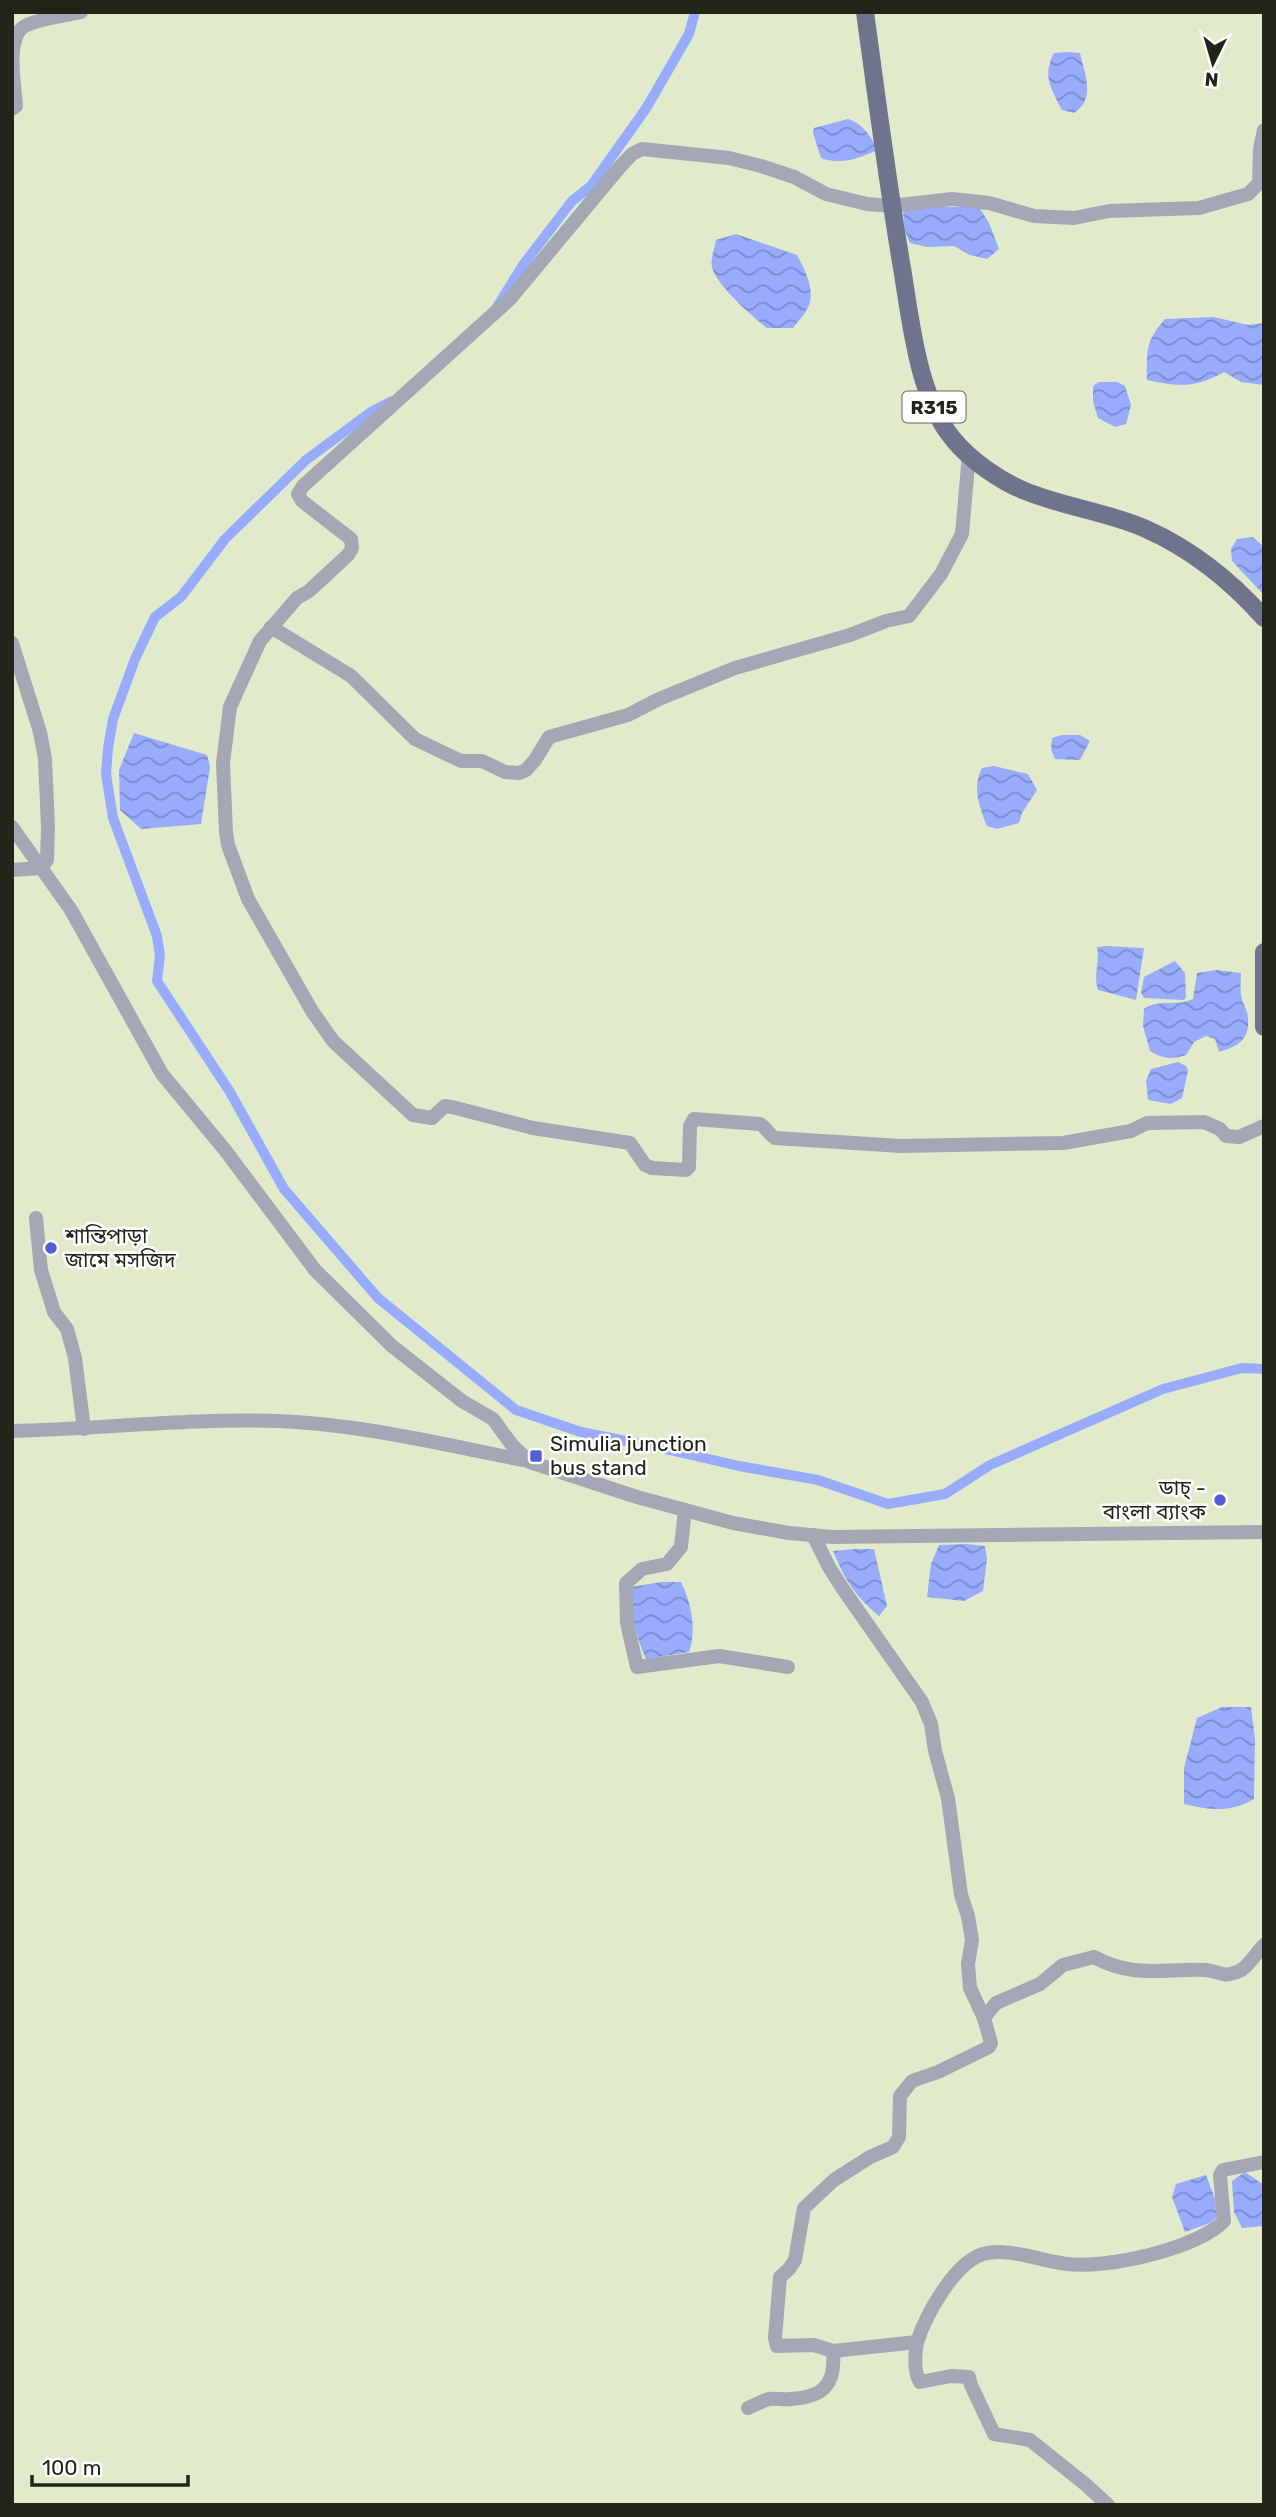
<svg xmlns="http://www.w3.org/2000/svg" width="1276" height="2517" viewBox="0 0 1276 2517" font-family="Rubik,'Noto Sans Bengali',sans-serif">
	<style>
		.water { fill: url(#water-waves) }
		.lines { fill: none; stroke-linecap: round; stroke-linejoin: round }
		.canal { stroke: #98abfd; stroke-width: 10 }
		.minor { stroke: #a4a8b5; stroke-width: 14 }
		.major { stroke: #6e748b; stroke-width: 18 }
		.poi-dot { fill: #5260d6; stroke: #fff; stroke-width: 2.5 }
		.labels { text-anchor: middle; stroke-width: 5; stroke-linejoin: round; paint-order: stroke }
		.shield { fill: #fff; stroke: #64665e; stroke-width: 2 }
		.shield-label { font-size: 19px; font-weight: bold; fill: #212519 }
		.poi-label { font-size: 21px; fill: #212519; stroke: #fff; text-anchor: start }
	</style>
	<defs>
		<pattern id="water-waves" width="16" height="10" patternUnits="userSpaceOnUse" patternTransform="scale(1.75)"><rect width="16" height="10" fill="#98abfd"/><path d="M0 5q4-4 8 0t8 0" fill="none" stroke="#7c8bcc"/></pattern>
	</defs>
	<rect width="100%" height="100%" fill="#e1ebcc"/>
	<g class="water">
		<path d="M 1068,52 L 1080,53 C 1085,75 1096,99 1074,113 L 1062,110 C 1051,89 1042,75 1054,53 Z"/>
		<path d="M 848,119 C 862,123 872,137 877,150 C 859,159 840,165 821,158 L 813,133 L 814,128 Z"/>
		<path d="M 914,207 L 979,207 L 989,223 L 999,249 L 987,259 L 970,255 L 954,246 L 927,247 L 910,243 L 905,231 L 903,212 Z"/>
		<path d="M 736,234 L 797,255 C 805,270 817,293 807,309 C 804,316 798,321 793,328 L 767,328 C 752,316 716,285 712,267 C 710,259 715,248 716,240 Z"/>
		<path d="M 1214,317 L 1248,325 L 1264,323 L 1264,385 L 1241,382 L 1224,372 C 1195,388 1179,387 1147,380 C 1147,350 1145,342 1165,319 Z"/>
		<path d="M 1099,382 L 1117,382 L 1125,386 L 1131,405 L 1126,424 L 1115,427 L 1098,418 L 1093,401 L 1093,386 Z"/>
		<path d="M 1253,537 L 1264,547 L 1264,595 L 1232,561 L 1231,549 L 1237,539 Z"/>
		<path d="M 134,733 L 207,755 L 210,767 L 201,824 L 141,829 L 120,810 L 119,770 Z"/>
		<path d="M 1062,735 L 1080,735 L 1090,741 L 1080,760 L 1055,759 L 1051,750 L 1052,738 Z"/>
		<path d="M 994,766 L 1028,774 L 1037,790 L 1022,813 L 1019,823 L 997,829 L 987,826 C 979,806 972,787 982,768 Z"/>
		<path d="M 1106,946 L 1144,948 L 1136,1000 L 1098,990 C 1093,976 1100,962 1097,947 Z"/>
		<path d="M 1175,961 L 1185,973 L 1186,997 L 1184,1000 L 1144,998 L 1141,993 L 1144,977 Z"/>
		<path d="M 1216,970 L 1241,973 C 1241,980 1240,988 1241,996 C 1242,1001 1245,1006 1247,1012 C 1252,1037 1241,1046 1219,1052 L 1215,1039 L 1206,1036 L 1194,1042 L 1186,1055 C 1172,1060 1163,1059 1150,1051 L 1143,1026 L 1144,1009 C 1159,998 1177,1007 1193,999 L 1197,973 Z"/>
		<path d="M 1178,1062 L 1186,1066 L 1188,1071 L 1182,1098 L 1171,1104 L 1148,1100 L 1146,1081 L 1151,1069 Z"/>
		<path d="M 965,1544 L 985,1546 L 987,1559 L 983,1591 L 964,1601 L 927,1597 L 931,1564 L 939,1545 Z"/>
		<path d="M 854,1549 L 874,1549 L 887,1606 L 879,1616 C 856,1597 844,1579 833,1551 Z"/>
		<path d="M 661,1582 L 681,1582 C 691,1603 697,1629 689,1652 L 646,1659 C 635,1635 631,1613 631,1587 Z"/>
		<path d="M 1222,1707 L 1251,1707 L 1255,1739 L 1254,1799 C 1231,1813 1208,1810 1184,1804 L 1184,1768 L 1197,1718 Z"/>
		<path d="M 1245,2172 L 1264,2185 L 1264,2226 L 1242,2228 L 1234,2212 L 1232,2181 Z"/>
		<path d="M 1206,2175 L 1215,2199 L 1217,2217 L 1210,2223 L 1185,2232 L 1172,2197 L 1176,2184 Z"/>
	</g>
	<g class="lines">
		<g class="canal">
			<path d="M 497,307 L 523,265 L 572,201 L 591,186 L 647,107 L 689,34 L 695,12"/>
			<path d="M 392,401 L 371,412 L 306,460 L 225,539 L 181,597 L 155,617 L 135,659 L 113,719 L 108,748 L 106,774 L 113,818 L 157,936 L 160,956 L 157,981 L 230,1092 L 284,1189 L 378,1298 L 516,1410 L 581,1432 L 661,1448 L 739,1466 L 818,1480 L 888,1504 L 945,1494 L 990,1465 L 1163,1389 L 1242,1368 L 1264,1369"/>
		</g>
		<g class="minor">
			<path d="M 12,109 L 16,106 C 15,86 4,34 27,25 C 43,18 64,16 81,12"/>
			<path d="M 1264,130 L 1260,149 L 1259,183 L 1248,194 L 1199,208 L 1109,211 L 1074,218 L 1034,216 L 989,203 L 952,199 L 891,206 L 867,204 L 826,194 L 794,177 L 761,166 L 729,158 L 642,149 L 632,154 L 619,168 L 510,299 L 303,486 L 298,494 L 302,501 L 351,539 L 352,548 L 348,555 L 309,591 L 297,598 L 260,641 L 230,707 L 223,763 L 226,832 L 228,845 L 248,899 L 312,1011 L 333,1041 L 413,1115 L 432,1118 L 445,1106 L 452,1107 L 533,1128 L 630,1143 L 645,1165 L 652,1168 L 686,1170 L 689,1167 L 690,1126 L 694,1119 L 760,1124 C 767,1128 768,1134 775,1138 L 901,1146 L 1063,1143 L 1131,1131 L 1147,1123 L 1204,1122 L 1220,1129 L 1226,1136 L 1239,1137 L 1264,1126"/>
			<path d="M 271,627 L 351,676 L 415,739 L 461,761 L 482,761 L 505,772 L 519,773 L 526,770 L 535,760 L 549,737 L 628,715 L 659,699 L 735,668 L 850,635 L 886,621 L 909,616 L 941,574 L 962,534 L 969,454"/>
			<path d="M 12,827 L 71,910 L 162,1074 L 225,1150 L 315,1270 L 392,1346 L 462,1401 L 493,1419 L 512,1445 L 530,1462 L 637,1497 L 733,1523 L 789,1533 L 832,1537 L 1264,1532"/>
			<path d="M 12,870 L 41,868 L 47,860 L 48,827 L 45,759 L 40,732 L 12,643"/>
			<path d="M 36,1218 L 41,1270 L 54,1312 L 67,1329 L 75,1358 L 84,1429"/>
			<path d="M 12,1431 C 101,1429 189,1418 277,1421 C 362,1424 445,1445 528,1461"/>
			<path d="M 685,1510 L 681,1547 L 667,1564 L 642,1569 L 626,1583 L 627,1623 L 637,1667 L 719,1656 L 788,1667"/>
			<path d="M 813,1535 L 829,1567 L 843,1589 L 922,1702 L 931,1724 L 935,1751 L 948,1798 L 961,1895 L 968,1916 L 972,1940 L 968,1964 L 970,1988 L 984,2018"/>
			<path d="M 917,2342 C 926,2315 954,2263 983,2254 C 1008,2247 1041,2261 1067,2264 C 1107,2269 1196,2249 1224,2221 L 1220,2175 L 1223,2170 L 1264,2162"/>
			<path d="M 833,2351 L 814,2345 L 777,2346 L 775,2338 L 780,2277 L 789,2269 L 795,2260 L 804,2208 L 834,2180 L 870,2157 L 893,2147 L 899,2137 L 900,2096 L 912,2081 L 938,2072 L 989,2047 L 991,2043 L 984,2018 L 996,2003 L 1040,1984 L 1063,1965 L 1094,1957 C 1134,1979 1164,1968 1206,1970 C 1219,1971 1221,1978 1237,1972 C 1247,1969 1256,1953 1264,1945"/>
			<path d="M 748,2408 C 755,2405 762,2401 769,2399 C 776,2398 784,2400 791,2399 C 824,2397 836,2384 833,2351 L 917,2342 C 915,2354 913,2371 920,2382 L 951,2376 L 969,2377 L 971,2385 L 994,2434 L 1030,2440 L 1085,2484 L 1108,2505"/>
		</g>
		<g class="major">
			<path d="M 865,12 C 877,100 888,187 903,274 C 911,324 919,399 953,439 C 970,460 1000,481 1025,491 C 1064,507 1108,512 1146,529 C 1191,549 1232,582 1264,618"/>
			<path d="M 1264,952 L 1264,1027"/>
		</g>
	</g>
	<g class="poi-dot">
		<circle cx="51" cy="1248" r="7"/>
		<rect x="529" y="1449" width="14" height="14" rx="3.5"/>
		<circle cx="1220" cy="1500" r="7"/>
	</g>
	<g class="labels">
		<rect class="shield" x="902.5" y="391.5" width="63" height="31" rx="5"/>
		<g class="shield-label">
			<text x="934" y="414">R315</text>
		</g>
		<g class="poi-label">
			<text x="65" y="1243">শান্তিপাড়া<tspan x="65" dy="24">জামে মসজিদ</tspan></text>
			<text x="550" y="1451">Simulia junction<tspan x="550" dy="24">bus stand</tspan></text>
			<text x="1206" y="1495" text-anchor="end">ডাচ্ -<tspan x="1206" dy="24">বাংলা ব্যাংক</tspan></text>
		</g>
	</g>
	<rect width="1276" height="2517" fill="none" stroke="#212519" stroke-width="28"/>
	<g transform="translate(1213 63) rotate(185)" stroke="#ffffff" stroke-width="5" paint-order="stroke">
	<path d="M0-5L12 26L0 18L-12 26Z" fill="#212519"/>
	<text y="-10" font-size="19" font-weight="bold" text-anchor="middle" fill="#212519">N</text>
	</g>
	<path d="M32 2475v10h156v-10" fill="none" stroke="#212519" stroke-width="3.5"/>
	<text x="42" y="2475" font-size="21" fill="#212519" stroke="#ffffff" stroke-width="5" paint-order="stroke">100 m</text>
</svg>
